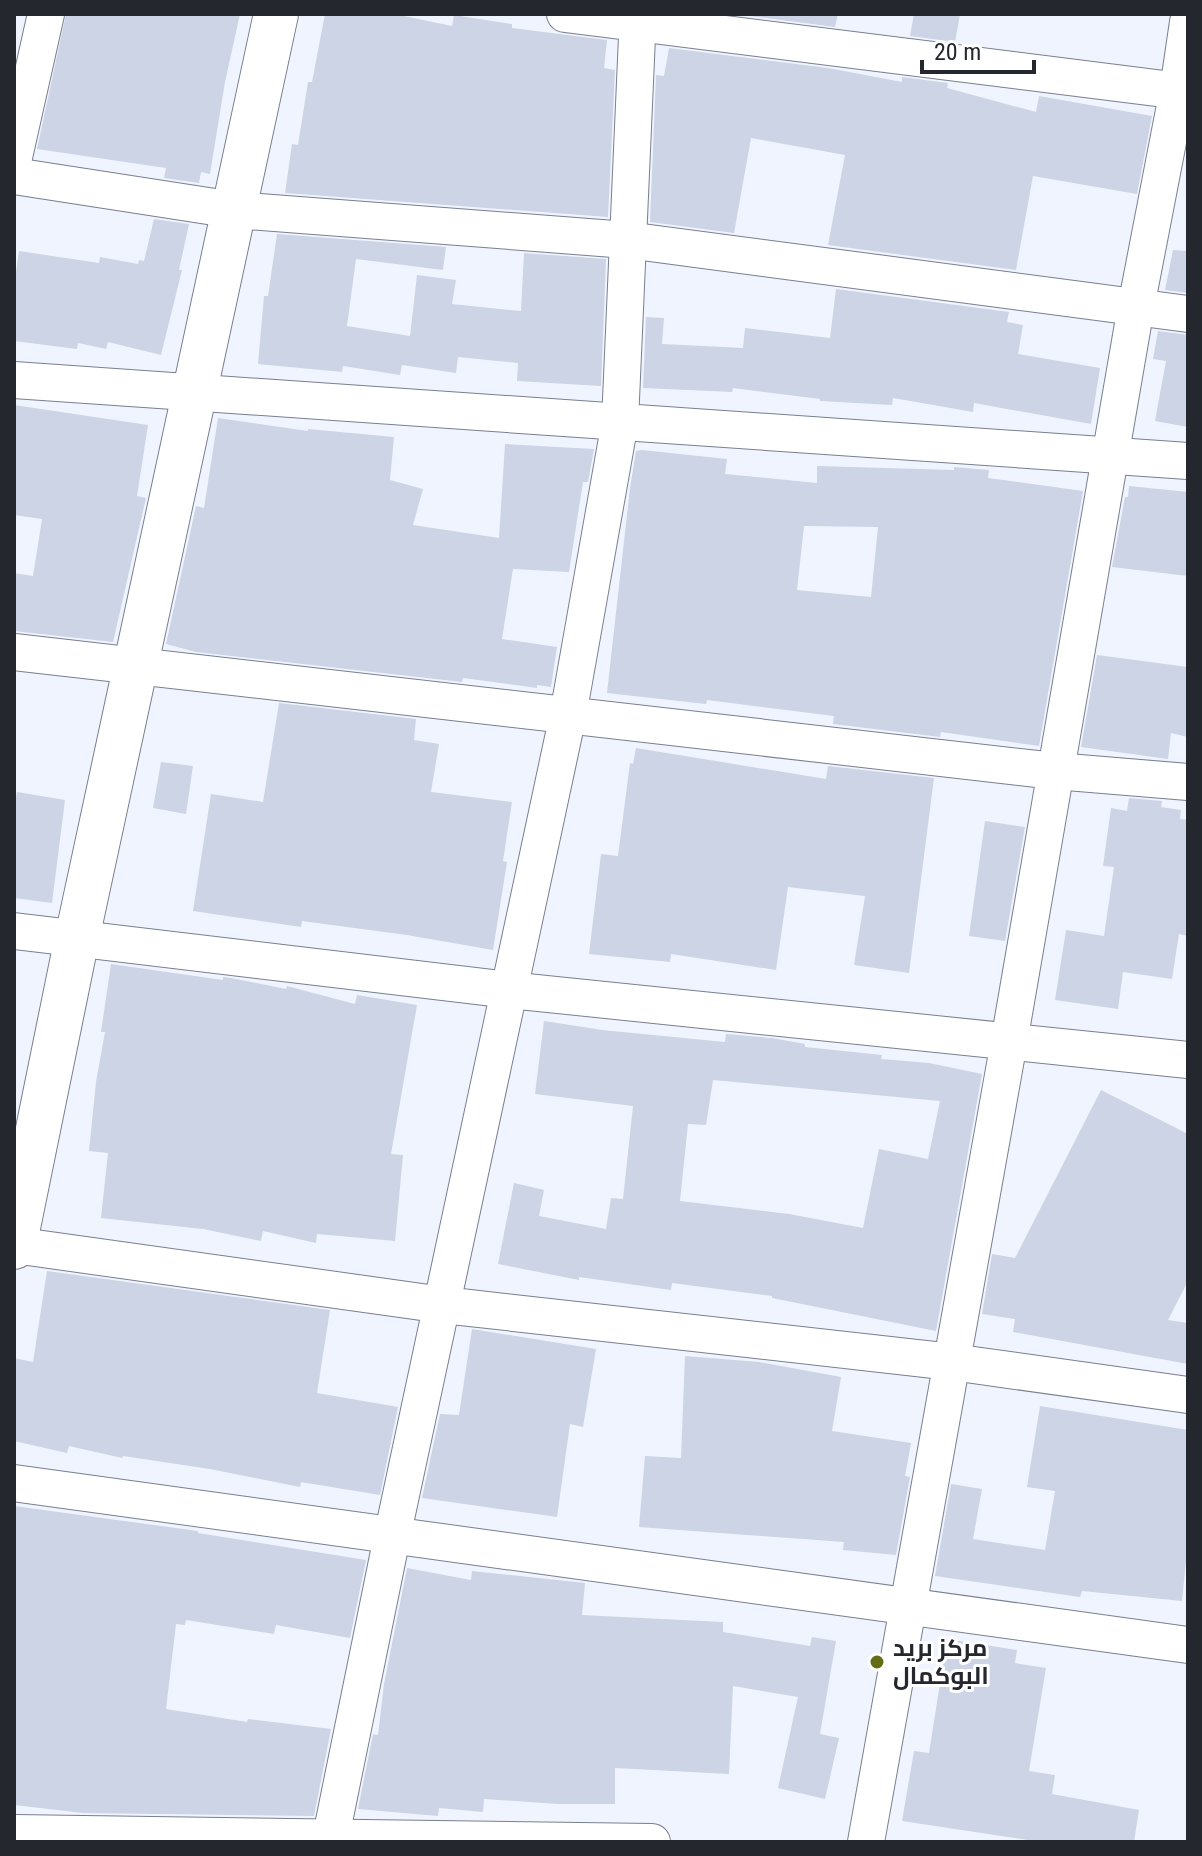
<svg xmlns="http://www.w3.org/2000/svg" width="1202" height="1856" viewBox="0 0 1202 1856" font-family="'Roboto Condensed',Cairo,sans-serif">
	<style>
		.building { fill: #ccd4e5; fill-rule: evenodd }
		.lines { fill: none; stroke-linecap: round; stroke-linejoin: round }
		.minor-casing { stroke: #787f8e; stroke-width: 38 }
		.tertiary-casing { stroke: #787f8e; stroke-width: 46 }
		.minor { stroke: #fff; stroke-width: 36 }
		.tertiary { stroke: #fff; stroke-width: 44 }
		.poi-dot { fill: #636d14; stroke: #fff; stroke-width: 3 }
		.labels { text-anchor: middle; stroke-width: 6; stroke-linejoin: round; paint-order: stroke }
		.poi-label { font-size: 24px; font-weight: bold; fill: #24272d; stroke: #fff; text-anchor: start }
	</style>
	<rect width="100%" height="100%" fill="#f0f4ff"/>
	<g class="building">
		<path d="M 66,14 L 240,14 L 225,82 L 210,174 L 201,172 L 199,183 L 164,178 L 166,168 L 37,149 Z"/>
		<path d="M 325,14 L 394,14 L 452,26 L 454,15 L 512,24 L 512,28 L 607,40 L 604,68 L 615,70 L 608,217 L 285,193 L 292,144 L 298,145 L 308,82 L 312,82 Z"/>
		<path d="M 734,14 L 838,14 L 835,27 Z"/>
		<path d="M 914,14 L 960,14 L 955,42 L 910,36 Z"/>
		<path d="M 669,48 L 828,68 L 902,82 L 902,77 L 948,83 L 947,88 L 1036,112 L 1039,96 L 1152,116 L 1137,194 L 1033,176 L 1016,270 L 828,245 L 845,155 L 751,138 L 734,233 L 650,222 L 656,75 L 664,76 Z"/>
		<path d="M 154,219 L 189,224 L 179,270 L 182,270 L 161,355 L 108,342 L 106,349 L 78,343 L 77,349 L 14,341 L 14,287 L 19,251 L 99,263 L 100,257 L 138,264 L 139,260 L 144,261 Z"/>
		<path d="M 277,234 L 446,247 L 443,270 L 356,259 L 347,326 L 410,336 L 417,275 L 456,280 L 452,304 L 521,311 L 524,253 L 606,259 L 601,386 L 517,381 L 518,363 L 458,357 L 456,373 L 402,365 L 400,375 L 343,366 L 342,372 L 258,364 L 264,296 L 268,296 Z"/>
		<path d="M 1173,250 L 1188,251 L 1188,293 L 1165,290 Z"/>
		<path d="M 836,289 L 1009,312 L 1007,322 L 1023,325 L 1018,354 L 1100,368 L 1091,424 L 974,403 L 973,412 L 893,398 L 892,405 L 820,401 L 820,399 L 733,388 L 732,392 L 643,388 L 646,317 L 664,318 L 662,344 L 743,348 L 745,328 L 830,338 Z"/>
		<path d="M 1158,331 L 1188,335 L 1188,427 L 1155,421 L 1166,361 L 1153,359 Z"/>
		<path d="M 14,405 L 148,425 L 137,496 L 146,498 L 113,642 L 14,631 L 14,573 L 33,576 L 42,519 L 14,515 Z"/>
		<path d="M 218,418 L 308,431 L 308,429 L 394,437 L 390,480 L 423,489 L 413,525 L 499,538 L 505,444 L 594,449 L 588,482 L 583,482 L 569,572 L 513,569 L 502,639 L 557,647 L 551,687 L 537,685 L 537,688 L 463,678 L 462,682 L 196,652 L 166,644 L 196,506 L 204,508 Z"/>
		<path d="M 642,450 L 727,459 L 725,474 L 817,483 L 817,466 L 954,470 L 954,467 L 989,470 L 988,478 L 1083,491 L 1039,746 L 941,732 L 940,737 L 833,724 L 834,716 L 707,700 L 706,704 L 607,693 L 630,488 L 636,451 ZM 804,526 L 878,527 L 871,597 L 797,590 Z"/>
		<path d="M 1129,486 L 1188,492 L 1188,576 L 1112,567 L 1125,497 L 1128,497 Z"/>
		<path d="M 1097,655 L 1188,667 L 1188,737 L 1171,733 L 1168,759 L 1081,747 Z"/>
		<path d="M 279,703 L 416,719 L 414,740 L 439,744 L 431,792 L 512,802 L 503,861 L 507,862 L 493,950 L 407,935 L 302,921 L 301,927 L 193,911 L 211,794 L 263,802 Z"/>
		<path d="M 636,748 L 826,779 L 828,766 L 934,778 L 909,973 L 854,965 L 865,896 L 788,887 L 776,970 L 671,954 L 670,962 L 589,954 L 601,854 L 618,856 L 630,763 L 633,764 Z"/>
		<path d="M 161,762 L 193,766 L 186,814 L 153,808 Z"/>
		<path d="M 17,792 L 65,800 L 52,903 L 14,898 L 14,808 Z"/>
		<path d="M 1129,798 L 1162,801 L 1161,807 L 1181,810 L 1180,819 L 1188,820 L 1188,936 L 1179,934 L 1172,979 L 1123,972 L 1118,1009 L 1055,1000 L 1066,930 L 1104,936 L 1114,867 L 1103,866 L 1111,808 L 1127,811 Z"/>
		<path d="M 985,821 L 1025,827 L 1005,941 L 969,936 Z"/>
		<path d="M 111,964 L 223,980 L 223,977 L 231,978 L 286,989 L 287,986 L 355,1004 L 357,995 L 417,1005 L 391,1154 L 403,1155 L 395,1241 L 317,1234 L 316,1243 L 263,1231 L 261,1241 L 203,1229 L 101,1218 L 108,1153 L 89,1151 L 96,1082 L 105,1032 L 101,1032 Z"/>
		<path d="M 544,1021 L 602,1030 L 725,1042 L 726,1034 L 772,1038 L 805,1044 L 805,1047 L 882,1055 L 881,1059 L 929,1063 L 982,1074 L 936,1331 L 772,1298 L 772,1296 L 672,1283 L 671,1290 L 579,1277 L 579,1280 L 498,1264 L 514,1183 L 544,1190 L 539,1216 L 606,1229 L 611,1198 L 623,1199 L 633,1106 L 535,1094 ZM 713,1080 L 940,1101 L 928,1159 L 879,1149 L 863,1228 L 789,1214 L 680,1201 L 688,1124 L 706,1125 Z"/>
		<path d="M 1101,1090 L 1188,1134 L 1188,1281 L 1168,1320 L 1188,1323 L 1188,1364 L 1013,1332 L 1015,1319 L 982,1314 L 992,1254 L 1015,1258 Z"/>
		<path d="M 47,1271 L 330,1310 L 317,1393 L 398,1407 L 380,1495 L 301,1482 L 300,1487 L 210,1469 L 123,1456 L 122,1458 L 69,1446 L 67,1453 L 14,1441 L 14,1358 L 33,1362 Z"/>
		<path d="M 472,1329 L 596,1349 L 583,1427 L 570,1424 L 557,1517 L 422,1498 L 440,1414 L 459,1415 Z"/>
		<path d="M 685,1356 L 759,1362 L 841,1377 L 832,1431 L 911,1443 L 905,1476 L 910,1477 L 896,1555 L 843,1550 L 844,1542 L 639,1527 L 645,1456 L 681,1458 Z"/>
		<path d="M 1040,1406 L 1188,1430 L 1188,1541 L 1182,1601 L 1082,1591 L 1080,1597 L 935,1576 L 951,1484 L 982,1489 L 973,1539 L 1045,1550 L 1055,1491 L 1027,1487 Z"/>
		<path d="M 14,1506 L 198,1531 L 198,1533 L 366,1560 L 350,1638 L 276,1625 L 274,1634 L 186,1620 L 185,1625 L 176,1624 L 166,1709 L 247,1722 L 248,1719 L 331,1729 L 314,1816 L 83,1813 L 14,1805 Z"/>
		<path d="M 407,1568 L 471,1580 L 472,1571 L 585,1583 L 582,1615 L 723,1622 L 723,1632 L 810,1646 L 812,1637 L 836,1641 L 820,1734 L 839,1738 L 825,1799 L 778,1788 L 798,1697 L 733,1686 L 729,1774 L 615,1768 L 615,1804 L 558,1804 L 484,1799 L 483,1812 L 439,1808 L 438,1816 L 358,1809 L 373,1734 L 378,1735 L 384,1684 Z"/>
		<path d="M 947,1639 L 1017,1650 L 1015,1663 L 1046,1668 L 1029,1771 L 1055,1775 L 1052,1794 L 1139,1810 L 1134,1842 L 1041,1842 L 902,1821 L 914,1751 L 929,1753 Z"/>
	</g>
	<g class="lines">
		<defs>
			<g id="minor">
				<path d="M 565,14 L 1188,92"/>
				<path d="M 14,157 L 46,14"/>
				<path d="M 14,176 L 234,210 L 627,240 L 1188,314"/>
				<path d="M 14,380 L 1188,461"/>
				<path d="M 14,652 L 1055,771 L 1188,782"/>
				<path d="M 14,931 L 509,990 L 1188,1060"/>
				<path d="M 14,1245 L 443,1305 L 952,1362 L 1188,1395"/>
				<path d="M 14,1483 C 405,1539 797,1588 1188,1645"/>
				<path d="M 14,1833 L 652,1842"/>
				<path d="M 331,1836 L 392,1537 L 568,715 L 620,422 L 638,14"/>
				<path d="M 866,1842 L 1009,1042 L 1136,307 L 1178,90 L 1188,22"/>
			</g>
			<path id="tertiary" d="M 14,1247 L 77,938 L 276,14"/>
		</defs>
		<use href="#minor" class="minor-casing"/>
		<use href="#tertiary" class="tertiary-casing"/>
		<use href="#minor" class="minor"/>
		<use href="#tertiary" class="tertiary"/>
	</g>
	<circle class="poi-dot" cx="877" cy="1662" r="8"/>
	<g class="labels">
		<g class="poi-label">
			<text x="893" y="1656">مركز بريد<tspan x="893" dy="28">البوكمال</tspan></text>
		</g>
	</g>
	<rect width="1202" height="1856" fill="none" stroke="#24272d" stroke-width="32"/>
	<path d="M922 60v12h112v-12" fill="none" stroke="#24272d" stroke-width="4"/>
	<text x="934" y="60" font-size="24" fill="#24272d" stroke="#ffffff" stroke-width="6" paint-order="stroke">20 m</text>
</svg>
